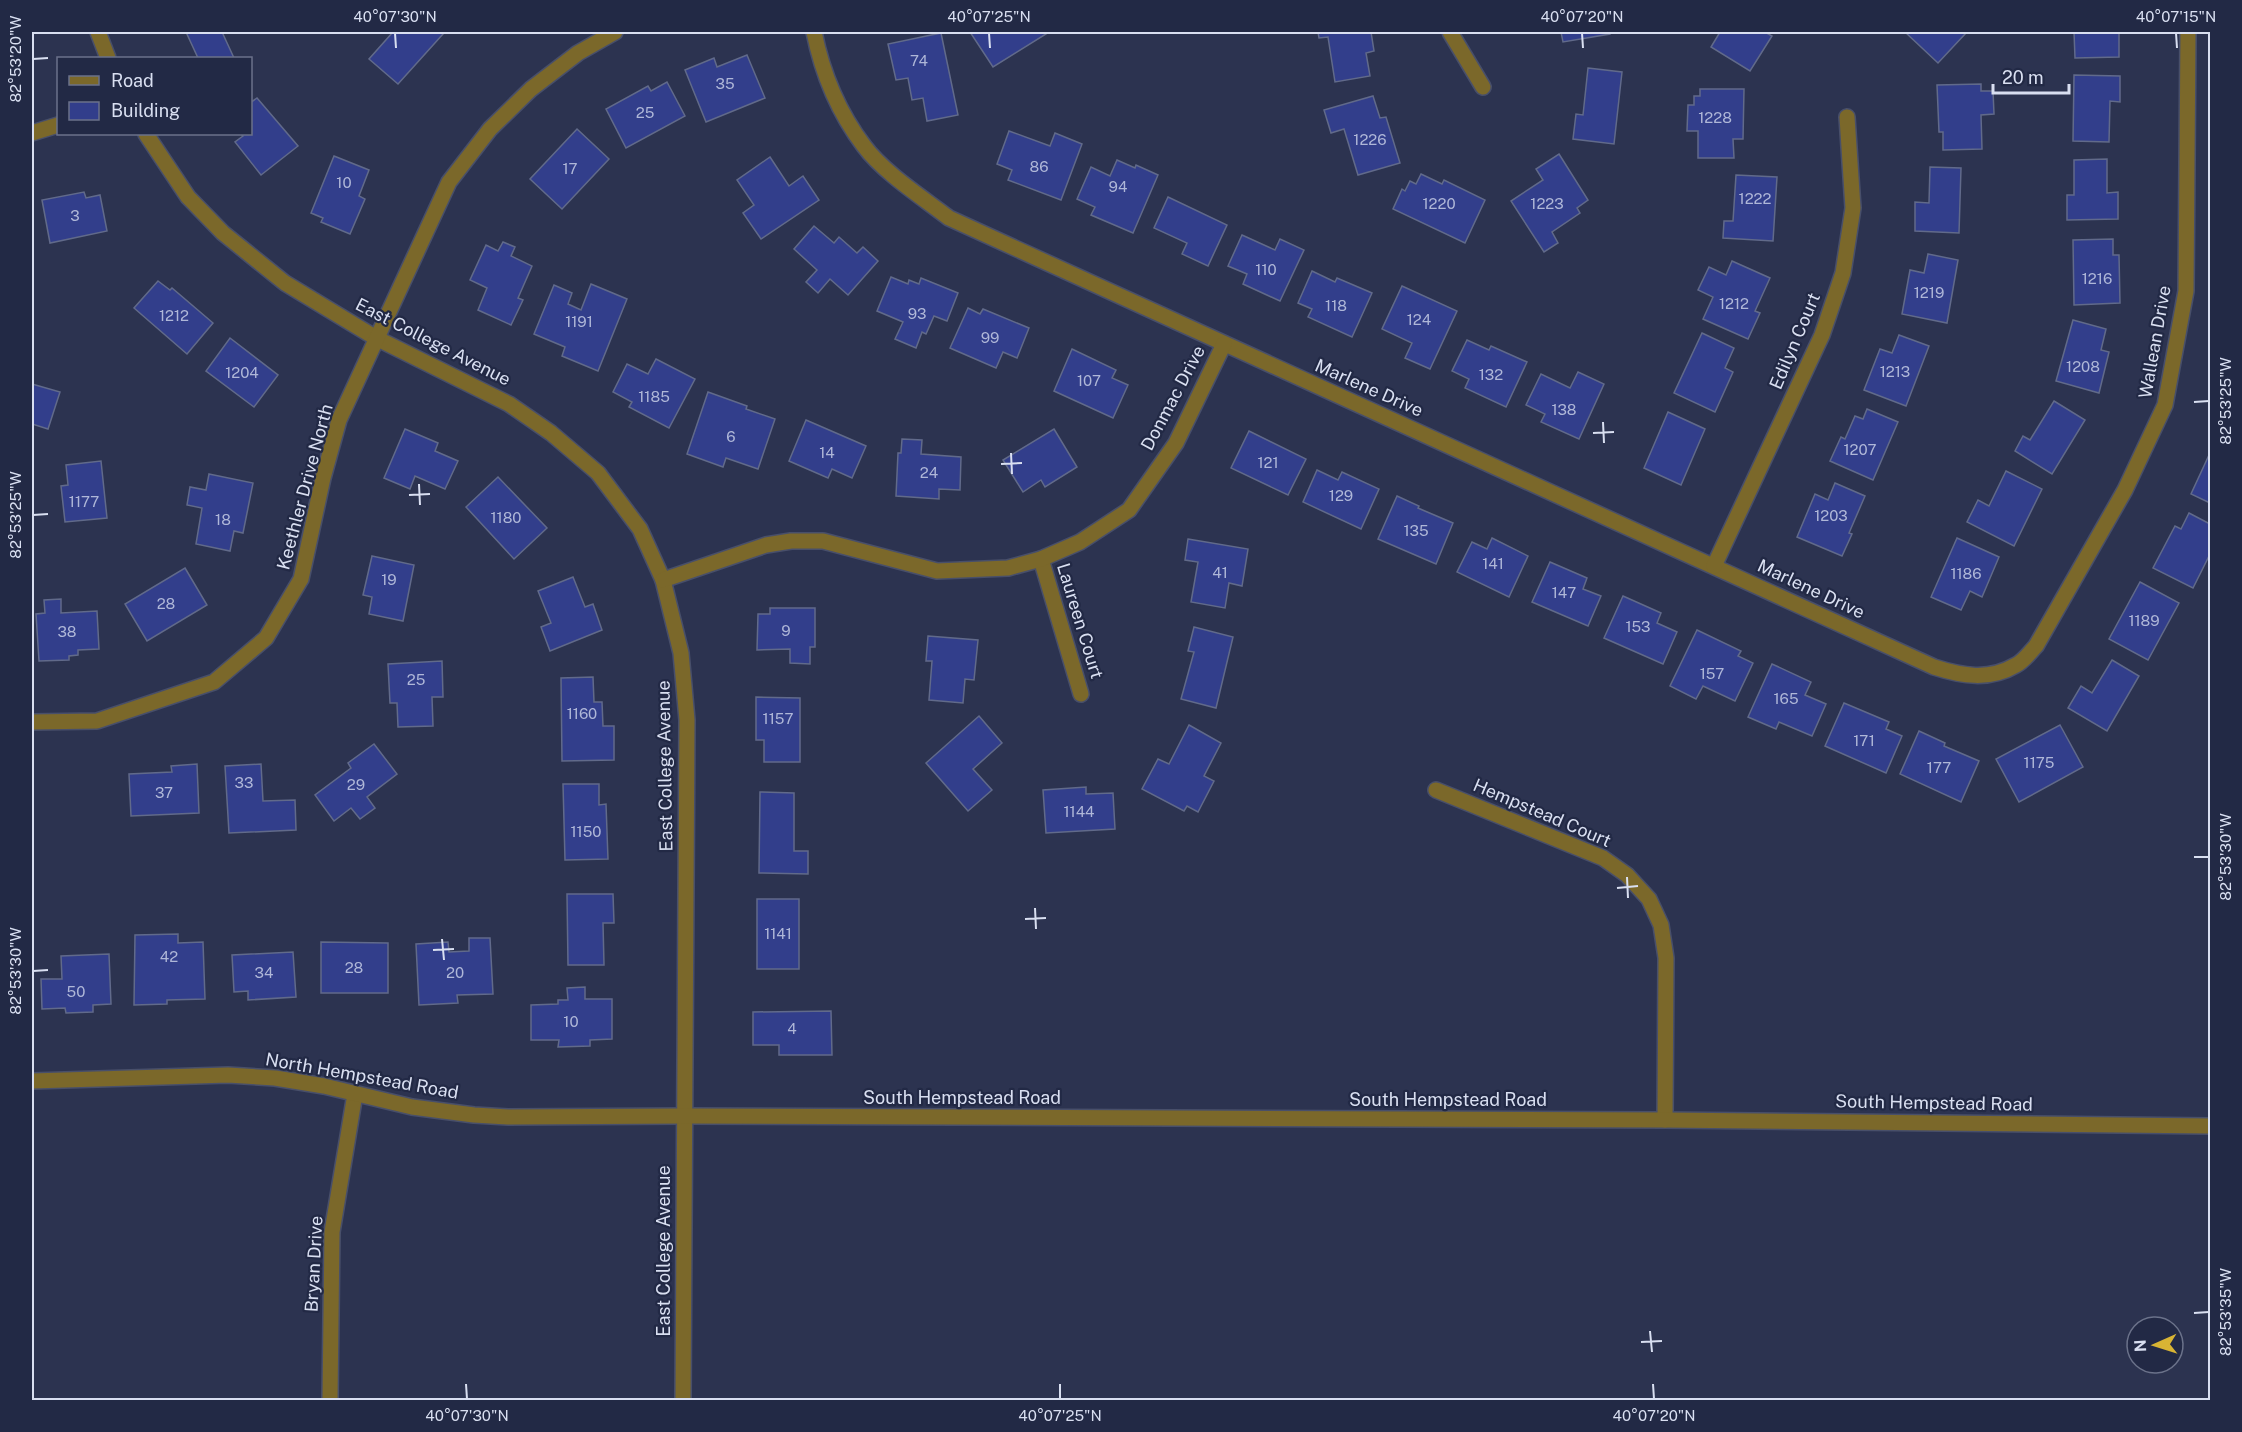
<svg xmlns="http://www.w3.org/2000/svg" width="2242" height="1432" viewBox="0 0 2242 1432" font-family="'Public Sans',sans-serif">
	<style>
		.building { fill: #323e8b; stroke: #616a8a; stroke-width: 1.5 }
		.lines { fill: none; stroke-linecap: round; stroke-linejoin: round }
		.minor-casing { stroke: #484f6a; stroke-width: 18 }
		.tertiary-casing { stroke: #484f6a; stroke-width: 18 }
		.minor { stroke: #7b682a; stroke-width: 15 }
		.tertiary { stroke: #7b682a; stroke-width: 15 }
		.ticks { fill: none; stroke: #d9dff1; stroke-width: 2 }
		.labels { text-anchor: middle; stroke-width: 4.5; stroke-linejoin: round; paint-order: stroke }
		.number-label { font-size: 15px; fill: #afb7d8 }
		.street-label { font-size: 18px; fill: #d9dff1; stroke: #222945 }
		.neatline { fill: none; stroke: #d9dff1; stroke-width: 2 }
		.ticks-label { font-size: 15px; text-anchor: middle; fill: #d9dff1 }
	</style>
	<rect width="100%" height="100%" fill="#2c3350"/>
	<g class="building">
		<path d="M 186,32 L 222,32 L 234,58 L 198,58 Z"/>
		<path d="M 393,32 L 441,32 L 443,34 L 398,84 L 369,59 Z"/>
		<path d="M 970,32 L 1045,32 L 1046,34 L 993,67 Z"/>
		<path d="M 1318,32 L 1371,32 L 1374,51 L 1366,53 L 1370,76 L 1335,82 L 1328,37 L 1319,38 Z"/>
		<path d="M 1561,32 L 1610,32 L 1610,34 L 1563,42 Z"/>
		<path d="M 1720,32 L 1765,32 L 1772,36 L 1750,71 L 1711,47 Z"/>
		<path d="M 1905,32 L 1965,32 L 1966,33 L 1938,63 Z"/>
		<path d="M 2074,32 L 2119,32 L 2119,57 L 2075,58 Z"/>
		<path d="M 941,33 L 958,115 L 927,121 L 923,98 L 912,100 L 908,78 L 896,80 L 888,44 Z"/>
		<path d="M 747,55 L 765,98 L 706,122 L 685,70 L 714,58 L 717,67 Z"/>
		<path d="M 1588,68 L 1622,72 L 1614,144 L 1573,139 L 1576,114 L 1583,115 Z"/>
		<path d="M 2074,75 L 2120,76 L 2120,102 L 2110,101 L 2109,142 L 2073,141 Z"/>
		<path d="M 667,82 L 685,116 L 626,148 L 606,109 L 648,86 L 651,91 Z"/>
		<path d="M 1981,84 L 1981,91 L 1993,91 L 1994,114 L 1981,115 L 1982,149 L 1943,150 L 1943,132 L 1939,132 L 1937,85 Z"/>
		<path d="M 1700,89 L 1744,89 L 1743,139 L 1733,139 L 1734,158 L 1698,158 L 1698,131 L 1687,131 L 1688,105 L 1694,105 L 1694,96 L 1700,96 Z"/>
		<path d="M 1373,96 L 1380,118 L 1386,117 L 1400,163 L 1358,175 L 1344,129 L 1331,133 L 1324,110 Z"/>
		<path d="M 257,98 L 298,146 L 261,175 L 235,142 L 243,136 L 241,134 L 250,134 L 250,103 Z"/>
		<path d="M 577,129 L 609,159 L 562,209 L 530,179 Z"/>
		<path d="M 1009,131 L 1050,146 L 1055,133 L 1082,144 L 1061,200 L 1008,180 L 1012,170 L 997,164 Z"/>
		<path d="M 1559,154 L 1588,200 L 1577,208 L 1580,213 L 1552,232 L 1558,243 L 1544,252 L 1511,201 L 1543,180 L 1536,169 Z"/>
		<path d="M 334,156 L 369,170 L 359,196 L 365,199 L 350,234 L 321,222 L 323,218 L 311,213 Z"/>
		<path d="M 770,157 L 789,186 L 803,176 L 819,200 L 761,239 L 743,213 L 754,205 L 737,180 Z"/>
		<path d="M 2107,159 L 2107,193 L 2118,192 L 2118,219 L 2067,220 L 2067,195 L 2074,195 L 2074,160 Z"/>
		<path d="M 1117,160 L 1135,168 L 1136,165 L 1158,175 L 1133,233 L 1091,215 L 1095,207 L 1077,199 L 1091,167 L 1110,176 Z"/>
		<path d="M 1930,167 L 1961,168 L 1959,233 L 1915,231 L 1915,202 L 1929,203 Z"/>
		<path d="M 1421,174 L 1442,184 L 1444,180 L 1485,200 L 1465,243 L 1393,209 L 1402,189 L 1405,191 L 1410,181 L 1416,184 Z"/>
		<path d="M 1736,175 L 1777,177 L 1773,241 L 1723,238 L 1724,221 L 1733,221 Z"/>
		<path d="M 84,192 L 86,198 L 100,195 L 107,231 L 50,243 L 42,200 Z"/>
		<path d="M 1168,197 L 1227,225 L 1208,266 L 1182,254 L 1187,243 L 1154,228 Z"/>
		<path d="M 814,226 L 834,243 L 839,237 L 857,253 L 863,247 L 878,261 L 848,295 L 830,279 L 818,293 L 806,282 L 817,270 L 794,249 Z"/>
		<path d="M 1242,235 L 1275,250 L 1280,239 L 1304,250 L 1280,301 L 1243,284 L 1247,274 L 1228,266 Z"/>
		<path d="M 2113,239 L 2113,255 L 2119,255 L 2120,303 L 2074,305 L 2073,240 Z"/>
		<path d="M 503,242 L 515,247 L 511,256 L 532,266 L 518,298 L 523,300 L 511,325 L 478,310 L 487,288 L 470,280 L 486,245 L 498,251 Z"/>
		<path d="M 1928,254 L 1958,260 L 1947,323 L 1902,314 L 1910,270 L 1924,273 Z"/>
		<path d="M 1732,261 L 1770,278 L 1755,311 L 1760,313 L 1748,339 L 1703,319 L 1713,297 L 1698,290 L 1709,267 L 1726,275 Z"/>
		<path d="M 1312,271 L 1335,282 L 1337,278 L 1372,293 L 1352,337 L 1308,317 L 1312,309 L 1298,303 Z"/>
		<path d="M 891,277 L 908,284 L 909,280 L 919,284 L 921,278 L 958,293 L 947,321 L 934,316 L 926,334 L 922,332 L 916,348 L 895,339 L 903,322 L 877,311 Z"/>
		<path d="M 158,281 L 170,290 L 172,288 L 213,323 L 187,354 L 134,308 Z"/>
		<path d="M 591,284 L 627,299 L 598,371 L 562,356 L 565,347 L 534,334 L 554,285 L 572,293 L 568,304 L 581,310 Z"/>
		<path d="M 1402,286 L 1457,311 L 1430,369 L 1405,358 L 1412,343 L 1382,329 Z"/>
		<path d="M 968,308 L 980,314 L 983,309 L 1029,328 L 1017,358 L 1003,352 L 996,368 L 950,348 Z"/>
		<path d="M 2073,320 L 2106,329 L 2101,350 L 2109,352 L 2099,393 L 2056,381 Z"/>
		<path d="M 1702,333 L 1734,348 L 1725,368 L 1733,372 L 1715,412 L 1674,393 Z"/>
		<path d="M 1899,335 L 1929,346 L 1906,406 L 1864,390 L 1880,349 L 1892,353 Z"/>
		<path d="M 230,338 L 278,375 L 254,407 L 206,371 Z"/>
		<path d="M 1467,340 L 1489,350 L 1491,346 L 1527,362 L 1506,407 L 1465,388 L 1469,379 L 1452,371 Z"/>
		<path d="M 1072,349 L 1116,370 L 1112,378 L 1128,385 L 1113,418 L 1054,391 Z"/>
		<path d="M 656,359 L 695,379 L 669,428 L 629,407 L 632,402 L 613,392 L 627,364 L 648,374 Z"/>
		<path d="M 1578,372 L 1604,384 L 1579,439 L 1541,422 L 1545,414 L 1526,405 L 1541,374 L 1570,388 Z"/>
		<path d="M 32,384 L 60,392 L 48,429 L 32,424 Z"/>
		<path d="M 708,392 L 747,406 L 746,409 L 775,419 L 758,469 L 726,458 L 723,467 L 687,454 Z"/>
		<path d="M 2054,401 L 2085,420 L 2052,474 L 2015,451 L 2023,436 L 2030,440 Z"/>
		<path d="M 1867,409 L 1898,422 L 1873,480 L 1830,461 L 1841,437 L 1845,439 L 1855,416 L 1863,419 Z"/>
		<path d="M 1668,412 L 1705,429 L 1681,485 L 1644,468 Z"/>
		<path d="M 806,420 L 866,446 L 852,478 L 832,469 L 828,478 L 789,461 Z"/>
		<path d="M 405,429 L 438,443 L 435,451 L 458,461 L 445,489 L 415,476 L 410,489 L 384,478 Z"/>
		<path d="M 1054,429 L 1077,467 L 1045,487 L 1041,480 L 1023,492 L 1003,460 Z"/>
		<path d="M 1249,431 L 1306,459 L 1288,495 L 1231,468 Z"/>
		<path d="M 902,439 L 922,440 L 921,454 L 961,457 L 960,490 L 939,489 L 939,499 L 896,496 L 898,453 L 901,453 Z"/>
		<path d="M 2209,455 L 2210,456 L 2210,503 L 2191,494 Z"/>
		<path d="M 101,461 L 107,518 L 65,522 L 61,486 L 68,485 L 66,465 Z"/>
		<path d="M 1317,470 L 1338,480 L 1342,472 L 1379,489 L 1361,529 L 1303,502 Z"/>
		<path d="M 2006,471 L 2042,489 L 2014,546 L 1967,522 L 1978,500 L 1989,506 Z"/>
		<path d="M 209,474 L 253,483 L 243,533 L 234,531 L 230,551 L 196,544 L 202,508 L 187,505 L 190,487 L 206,490 Z"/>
		<path d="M 498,477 L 547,528 L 514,559 L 466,507 Z"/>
		<path d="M 1835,483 L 1865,496 L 1849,533 L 1852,534 L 1842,556 L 1797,537 L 1815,494 L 1828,500 Z"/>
		<path d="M 1397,496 L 1419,506 L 1418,508 L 1453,523 L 1436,564 L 1378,539 Z"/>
		<path d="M 2189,513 L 2210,524 L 2210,554 L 2193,588 L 2153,568 L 2175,526 L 2181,529 Z"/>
		<path d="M 1492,538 L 1528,556 L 1509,597 L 1457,572 L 1472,542 L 1487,549 Z"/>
		<path d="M 1957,538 L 1999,557 L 1982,597 L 1970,591 L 1961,610 L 1931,597 Z"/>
		<path d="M 1188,539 L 1248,549 L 1242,586 L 1229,583 L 1225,608 L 1191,602 L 1198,562 L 1185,560 Z"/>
		<path d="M 372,556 L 414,565 L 403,621 L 369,614 L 372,597 L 363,595 Z"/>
		<path d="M 1550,562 L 1587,578 L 1583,589 L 1601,596 L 1588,626 L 1532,602 Z"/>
		<path d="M 185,568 L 207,605 L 147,641 L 125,604 Z"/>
		<path d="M 573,577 L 585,607 L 593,604 L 602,630 L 550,651 L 541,627 L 551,623 L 538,591 Z"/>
		<path d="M 2140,582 L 2179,603 L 2148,660 L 2109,639 Z"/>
		<path d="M 1623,596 L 1661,613 L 1657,623 L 1677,632 L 1663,664 L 1604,638 Z"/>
		<path d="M 61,599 L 61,613 L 97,611 L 99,649 L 78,650 L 78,655 L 69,656 L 69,660 L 39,661 L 36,614 L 45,613 L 44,600 Z"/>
		<path d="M 770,608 L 815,608 L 815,647 L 810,647 L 810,664 L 790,663 L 790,649 L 757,650 L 758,614 L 770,614 Z"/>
		<path d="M 1194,627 L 1233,637 L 1216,708 L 1181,699 L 1194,652 L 1188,651 Z"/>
		<path d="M 1697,630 L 1741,651 L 1738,656 L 1753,663 L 1735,701 L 1703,686 L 1696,699 L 1670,686 Z"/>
		<path d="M 928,636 L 978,640 L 974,680 L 965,679 L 963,703 L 929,700 L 932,661 L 926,661 Z"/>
		<path d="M 2112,660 L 2139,676 L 2107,731 L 2068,708 L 2081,686 L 2092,693 Z"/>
		<path d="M 442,661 L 443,697 L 432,697 L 433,726 L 398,727 L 397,703 L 390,703 L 388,664 Z"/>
		<path d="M 1772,664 L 1811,682 L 1805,695 L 1826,704 L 1812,736 L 1779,722 L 1776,729 L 1748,717 Z"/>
		<path d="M 593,677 L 594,702 L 602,702 L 603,726 L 614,726 L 614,760 L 562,761 L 561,678 Z"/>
		<path d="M 756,697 L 800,698 L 800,762 L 764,762 L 764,740 L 756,740 Z"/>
		<path d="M 1844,703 L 1889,722 L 1886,729 L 1902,736 L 1886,773 L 1825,746 Z"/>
		<path d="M 979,716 L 1002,743 L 973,769 L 992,790 L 968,811 L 926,763 Z"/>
		<path d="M 1189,725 L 1221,743 L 1204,776 L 1214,781 L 1198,812 L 1187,806 L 1184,811 L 1142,789 L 1158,759 L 1169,764 Z"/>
		<path d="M 2060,725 L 2083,767 L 2019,802 L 1996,759 Z"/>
		<path d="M 1919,731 L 1945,743 L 1944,746 L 1979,761 L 1961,802 L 1900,774 Z"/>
		<path d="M 374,744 L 397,774 L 367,797 L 375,808 L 360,819 L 351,808 L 334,821 L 315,795 L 351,768 L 348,763 Z"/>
		<path d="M 197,764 L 199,813 L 131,816 L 129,774 L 172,772 L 171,766 Z"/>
		<path d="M 261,764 L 263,801 L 295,800 L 296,830 L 229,833 L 225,766 Z"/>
		<path d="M 563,784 L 599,784 L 599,805 L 606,804 L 608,859 L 565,860 Z"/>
		<path d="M 1086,787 L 1086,794 L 1113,793 L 1115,829 L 1046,833 L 1043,790 Z"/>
		<path d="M 760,792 L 794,793 L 794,851 L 808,851 L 808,874 L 759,873 Z"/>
		<path d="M 567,894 L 613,894 L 614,923 L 603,923 L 604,965 L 568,965 Z"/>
		<rect x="757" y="899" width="42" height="70"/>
		<path d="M 178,934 L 178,943 L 203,942 L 205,999 L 167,1000 L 167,1004 L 134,1005 L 135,935 Z"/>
		<path d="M 469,938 L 490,938 L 493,994 L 457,995 L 458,1003 L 419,1005 L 416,944 L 448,942 L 449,952 L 469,951 Z"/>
		<path d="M 321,942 L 388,943 L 388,993 L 321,993 Z"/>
		<path d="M 293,952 L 296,997 L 248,1000 L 248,991 L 234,992 L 232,955 Z"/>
		<path d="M 109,954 L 111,1004 L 93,1005 L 93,1012 L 66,1013 L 65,1008 L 42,1009 L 41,979 L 62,979 L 61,956 Z"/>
		<path d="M 585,987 L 585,999 L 612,999 L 612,1039 L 590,1040 L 590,1046 L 558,1047 L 559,1040 L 531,1040 L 531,1005 L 558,1004 L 558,1000 L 568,1000 L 567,988 Z"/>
		<path d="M 831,1011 L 832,1055 L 779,1055 L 779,1045 L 753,1045 L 753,1012 Z"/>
	</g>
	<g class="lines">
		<defs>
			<g id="minor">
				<path d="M 98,32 L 108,58"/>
				<path d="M 814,32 C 822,72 839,113 864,146 C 883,172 923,198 949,218 L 1934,667 C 1962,676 1989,681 2016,665 C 2024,661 2030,652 2036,646 L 2125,490 L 2165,405 L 2186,291 L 2188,32"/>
				<path d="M 1450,32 L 1483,87"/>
				<path d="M 32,133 L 58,125"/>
				<path d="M 146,134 L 188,197 L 223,233 L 285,283 L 376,338 L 509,404 L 551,433 L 598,473 L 640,529 L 663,580 L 681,653 L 687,720 L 683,1400"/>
				<path d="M 1041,559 L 1081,694"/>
				<path d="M 1714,566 L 1822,335 L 1843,273 L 1853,208 L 1847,117"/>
				<path d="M 663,580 L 766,545 L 791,541 L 823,541 L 937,571 L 1008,568 L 1041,559 L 1080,542 L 1129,510 L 1176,443 L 1224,344"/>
				<path d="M 32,722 L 97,721 L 214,682 L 266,638 L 301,579 L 323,478 L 339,420 L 449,182 L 490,129 L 531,89 L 578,53 L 615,32"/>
				<path d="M 1436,790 L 1603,858 L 1627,875 L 1649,899 L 1661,925 L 1666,958 L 1665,1120"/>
				<path d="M 330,1400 L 332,1232 L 355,1094"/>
			</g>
			<path id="tertiary" d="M 32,1081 L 228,1075 L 275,1078 L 324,1086 L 412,1107 L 474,1115 L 508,1117 L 685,1116 L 1665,1120 L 2210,1126"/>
		</defs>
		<use href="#minor" class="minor-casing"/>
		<use href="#tertiary" class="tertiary-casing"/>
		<use href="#minor" class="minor"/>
		<use href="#tertiary" class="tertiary"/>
	</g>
	<path class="ticks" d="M 395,33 L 396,48M 989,33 L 990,48M 1582,33 L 1583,48M 2176,33 L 2177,48M 33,59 L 48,58M 2194,402 L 2209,401M 1603,422 L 1604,443M 1593,433 L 1614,432M 1011,453 L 1012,474M 1001,464 L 1022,463M 419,484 L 420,505M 409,495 L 430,494M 33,515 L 48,514M 2194,857 L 2209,857M 1627,877 L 1628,898M 1617,888 L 1638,886M 1035,908 L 1036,929M 1025,919 L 1046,918M 442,939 L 444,960M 433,950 L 454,949M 33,971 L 48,970M 2194,1313 L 2209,1312M 1650,1331 L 1652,1352M 1641,1342 L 1662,1341M 466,1384 L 467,1399M 1060,1384 L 1060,1399M 1653,1384 L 1654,1399"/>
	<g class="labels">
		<g class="number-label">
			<text x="919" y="66">74</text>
			<text x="725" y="89">35</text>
			<text x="645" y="118">25</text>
			<text x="1715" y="123">1228</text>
			<text x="1370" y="145">1226</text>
			<text x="1039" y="172">86</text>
			<text x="570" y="174">17</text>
			<text x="344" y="188">10</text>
			<text x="1118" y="192">94</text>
			<text x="1755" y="204">1222</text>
			<text x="1439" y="209">1220</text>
			<text x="1547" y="209">1223</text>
			<text x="75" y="221">3</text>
			<text x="1266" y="275">110</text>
			<text x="2097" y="284">1216</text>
			<text x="1929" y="298">1219</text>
			<text x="1734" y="309">1212</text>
			<text x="1336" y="311">118</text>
			<text x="917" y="319">93</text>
			<text x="174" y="321">1212</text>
			<text x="1419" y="325">124</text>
			<text x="579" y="327">1191</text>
			<text x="990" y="343">99</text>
			<text x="2083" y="372">1208</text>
			<text x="1895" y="377">1213</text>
			<text x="242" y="378">1204</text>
			<text x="1491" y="380">132</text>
			<text x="1089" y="386">107</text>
			<text x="654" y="402">1185</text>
			<text x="1564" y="415">138</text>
			<text x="731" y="442">6</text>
			<text x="1860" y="455">1207</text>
			<text x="827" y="458">14</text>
			<text x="1268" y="468">121</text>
			<text x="929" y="478">24</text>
			<text x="1341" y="501">129</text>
			<text x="84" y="507">1177</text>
			<text x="1831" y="521">1203</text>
			<text x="506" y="523">1180</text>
			<text x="223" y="525">18</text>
			<text x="1416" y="536">135</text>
			<text x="1493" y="569">141</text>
			<text x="1220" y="578">41</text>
			<text x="1966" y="579">1186</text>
			<text x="389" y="585">19</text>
			<text x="1564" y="598">147</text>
			<text x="166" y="609">28</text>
			<text x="2144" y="626">1189</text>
			<text x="1638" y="632">153</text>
			<text x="786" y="636">9</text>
			<text x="67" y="637">38</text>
			<text x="1712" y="679">157</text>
			<text x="416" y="685">25</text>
			<text x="1786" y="704">165</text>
			<text x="582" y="719">1160</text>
			<text x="778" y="724">1157</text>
			<text x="1864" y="746">171</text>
			<text x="2039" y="768">1175</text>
			<text x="1939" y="773">177</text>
			<text x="244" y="788">33</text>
			<text x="356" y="790">29</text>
			<text x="164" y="798">37</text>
			<text x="1079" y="817">1144</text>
			<text x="586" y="837">1150</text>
			<text x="778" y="939">1141</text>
			<text x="169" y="962">42</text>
			<text x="354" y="973">28</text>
			<text x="264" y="978">34</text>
			<text x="455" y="978">20</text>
			<text x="76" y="997">50</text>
			<text x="571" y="1027">10</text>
			<text x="792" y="1034">4</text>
		</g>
		<g class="street-label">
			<text transform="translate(1795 341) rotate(-67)" y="6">Edilyn Court</text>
			<text transform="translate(433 342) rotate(27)" y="6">East College Avenue</text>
			<text transform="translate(2155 342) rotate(-80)" y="6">Wallean Drive</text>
			<text transform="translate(1369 388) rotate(24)" y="6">Marlene Drive</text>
			<text transform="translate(1173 398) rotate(-62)" y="6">Donmac Drive</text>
			<text transform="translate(305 487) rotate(-75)" y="6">Keethler Drive North</text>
			<text transform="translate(1811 589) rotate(25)" y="6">Marlene Drive</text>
			<text transform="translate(1080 621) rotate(73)" y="6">Laureen Court</text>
			<text transform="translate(665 766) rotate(-91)" y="6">East College Avenue</text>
			<text transform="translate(1542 813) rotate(23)" y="6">Hempstead Court</text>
			<text transform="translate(362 1076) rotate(10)" y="6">North Hempstead Road</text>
			<text x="962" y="1104">South Hempstead Road</text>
			<text x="1448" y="1106">South Hempstead Road</text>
			<text transform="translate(1934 1103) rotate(1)" y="6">South Hempstead Road</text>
			<text transform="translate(664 1251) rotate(-90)" y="6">East College Avenue</text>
			<text transform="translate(314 1264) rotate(-87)" y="6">Bryan Drive</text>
		</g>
	</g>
	<rect width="2242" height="1432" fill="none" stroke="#222945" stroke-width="66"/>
	<rect x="57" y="57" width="195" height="78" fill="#222945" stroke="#6b728a" stroke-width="1.5"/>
	<rect x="69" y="76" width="30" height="9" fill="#7b682a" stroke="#6b728a" stroke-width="1.5"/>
	<text x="111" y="87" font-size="18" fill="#d9dff1">Road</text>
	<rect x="69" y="102" width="30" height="18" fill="#323e8b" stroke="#6b728a" stroke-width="1.5"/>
	<text x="111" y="117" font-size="18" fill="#d9dff1">Building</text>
	<g transform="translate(2155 1345) rotate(267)"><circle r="28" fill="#222945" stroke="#6b728a" stroke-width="1.5"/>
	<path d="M0-4.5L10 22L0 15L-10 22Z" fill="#d8b434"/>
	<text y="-9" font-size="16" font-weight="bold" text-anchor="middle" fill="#d9dff1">N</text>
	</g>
	<path d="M1993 84v9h76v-9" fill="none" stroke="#d9dff1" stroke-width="3"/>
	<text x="2002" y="84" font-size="18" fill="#d9dff1" stroke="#222945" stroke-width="4.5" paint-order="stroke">20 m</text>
	<rect x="33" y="33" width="2176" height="1366" class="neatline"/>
	<g class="ticks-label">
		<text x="395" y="22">40°07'30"N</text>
		<text x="989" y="22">40°07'25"N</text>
		<text x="1582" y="22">40°07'20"N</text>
		<text x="2176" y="22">40°07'15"N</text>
		<text transform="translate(16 59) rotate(-90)" y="5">82°53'20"W</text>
		<text transform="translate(2226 401) rotate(-90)" y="5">82°53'25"W</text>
		<text transform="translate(16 515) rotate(-90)" y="5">82°53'25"W</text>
		<text transform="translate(2226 857) rotate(-90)" y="5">82°53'30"W</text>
		<text transform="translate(16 971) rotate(-90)" y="5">82°53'30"W</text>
		<text transform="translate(2226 1312) rotate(-90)" y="5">82°53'35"W</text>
		<text x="467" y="1421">40°07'30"N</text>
		<text x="1060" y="1421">40°07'25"N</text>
		<text x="1654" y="1421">40°07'20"N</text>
	</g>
</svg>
